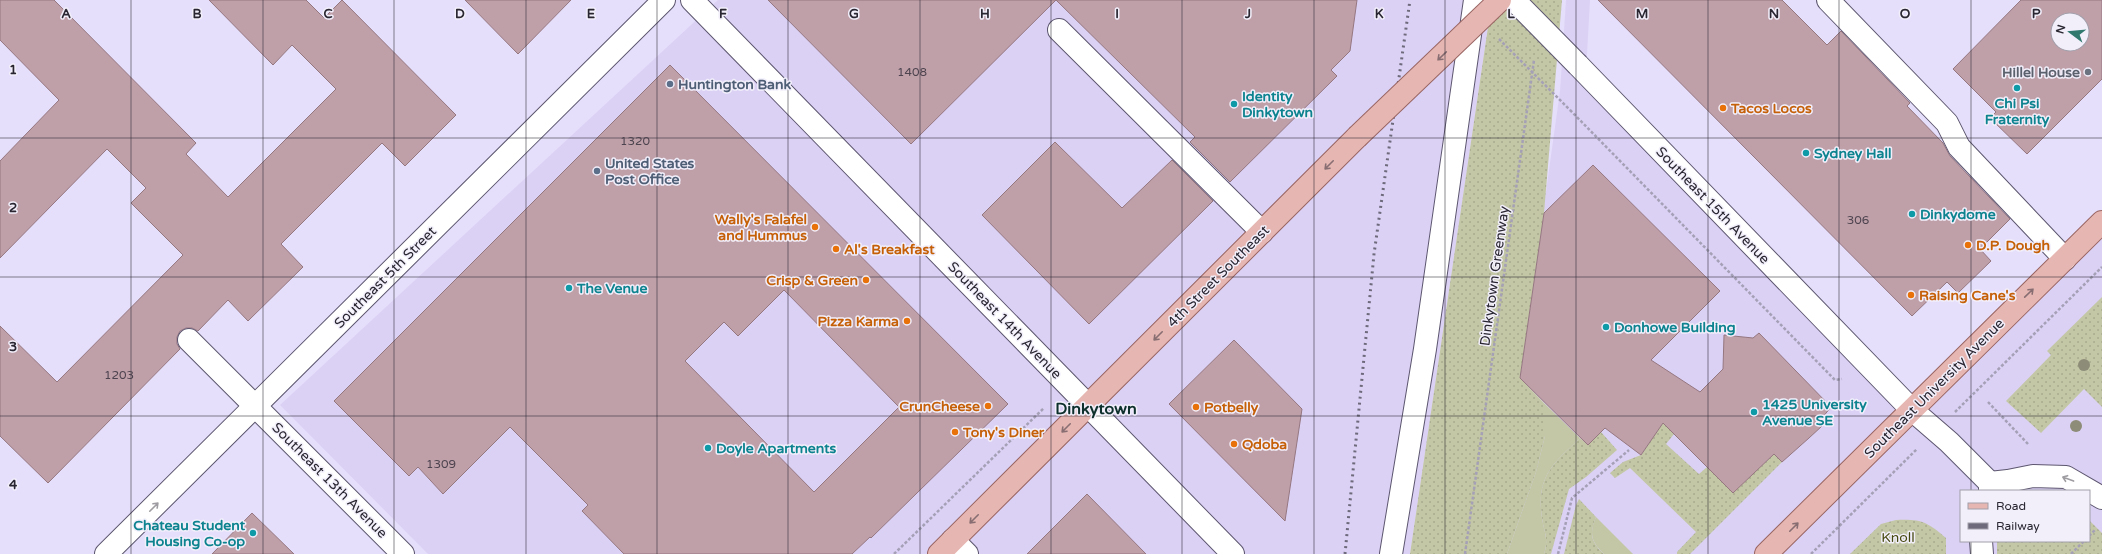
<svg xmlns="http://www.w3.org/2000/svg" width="2102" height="554" viewBox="0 0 2102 554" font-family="'Varela Round',sans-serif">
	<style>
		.built { fill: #dbd1f5; fill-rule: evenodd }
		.grass { fill: url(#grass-dots) }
		.garden { fill: #c3c7a5 }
		.building { fill: #bfa0a9; stroke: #957780; fill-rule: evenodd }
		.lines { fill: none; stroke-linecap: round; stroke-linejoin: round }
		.minor-casing { stroke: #5d566f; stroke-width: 24 }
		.major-casing { stroke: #996563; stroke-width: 24 }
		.path { stroke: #a5a0b6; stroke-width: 2.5; stroke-dasharray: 3 2; stroke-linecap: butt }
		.minor { stroke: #fff; stroke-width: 22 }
		.major { stroke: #e6b7b2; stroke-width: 22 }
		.rail { stroke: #6e6a7b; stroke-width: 3; stroke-dasharray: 2 4; stroke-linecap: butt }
		.minor-bridge-casing { stroke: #5d566f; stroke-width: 24; stroke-linecap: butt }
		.major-bridge-casing { stroke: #996563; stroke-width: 24; stroke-linecap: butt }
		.path-bridge { stroke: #a5a0b6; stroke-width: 2.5; stroke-dasharray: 3 2; stroke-linecap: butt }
		.minor-bridge { stroke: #fff; stroke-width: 22 }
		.major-bridge { stroke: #e6b7b2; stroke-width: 22 }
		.tree { fill: #8d8c78 }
		.oneway { stroke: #886e72 }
		.oneway2 { stroke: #9f9da2 }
		.grid { fill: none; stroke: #292631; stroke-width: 1; stroke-opacity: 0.55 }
		.worship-dot { fill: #6b7280; stroke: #f2effb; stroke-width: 1.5 }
		.service-dot { fill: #5c6f8a; stroke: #f2effb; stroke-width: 1.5 }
		.culture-dot { fill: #0f9aa8; stroke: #f2effb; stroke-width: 1.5 }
		.food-dot { fill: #e8710a; stroke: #f2effb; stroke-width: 1.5 }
		.labels { text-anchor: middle; stroke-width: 3; stroke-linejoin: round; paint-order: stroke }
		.number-label { font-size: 12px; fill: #4e444f }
		.worship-label { font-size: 14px; font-weight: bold; fill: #5b616d; stroke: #f2effb; text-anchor: end }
		.service-label { font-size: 14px; font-weight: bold; fill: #4e5e75; stroke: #f2effb; text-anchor: start }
		.culture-label { font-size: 14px; font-weight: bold; fill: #0d838f; stroke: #f2effb; text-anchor: start }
		.food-label { font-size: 14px; font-weight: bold; fill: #c56008; stroke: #f2effb; text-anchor: start }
		.street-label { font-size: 14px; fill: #292631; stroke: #f2effb }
		.park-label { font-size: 14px; fill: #45480d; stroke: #f2effb }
		.quarter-label { font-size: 16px; font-weight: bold; fill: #0e302c; stroke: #f2effb }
		.grid-label { font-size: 13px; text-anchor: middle; font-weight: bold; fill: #292631; stroke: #f2effb; stroke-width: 3; stroke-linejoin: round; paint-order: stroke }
	</style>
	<defs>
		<pattern id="grass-dots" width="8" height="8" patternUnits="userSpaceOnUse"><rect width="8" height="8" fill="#c3c7a5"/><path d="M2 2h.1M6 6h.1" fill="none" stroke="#a8ab8e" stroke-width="1.8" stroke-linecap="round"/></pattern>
	</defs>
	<rect width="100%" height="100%" fill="#e6dffb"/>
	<g class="built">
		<path d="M 718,0 L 1492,0 L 1410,554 L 428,554 L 280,405 Z"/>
		<path d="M 1566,0 L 1590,0 L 1586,73 L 1912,409 L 2102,222 L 2102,554 L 1507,554 L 1545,404 L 1520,378 L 1560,91 ZM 1961,491 L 2089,491 L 2089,541 L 1961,541 Z"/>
	</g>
	<g class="grass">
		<path d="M 1492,0 L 1562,0 L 1544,213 L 1520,378 L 1545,404 L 1545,436 L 1536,472 L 1507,554 L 1410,554 Z"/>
		<path d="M 2102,297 L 2102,407 L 2084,389 L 2041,433 L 2006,401 L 2051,355 L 2047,351 Z"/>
		<path d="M 1670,412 L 1674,434 L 1666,444 L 1699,474 L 1707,467 L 1733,492 L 1774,454 L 1782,462 L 1690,554 L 1677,554 L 1677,552 L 1696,532 L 1630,468 L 1615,478 L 1610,473 L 1623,462 L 1641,455 Z"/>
		<path d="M 1601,432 L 1617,450 L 1586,477 L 1569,489 L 1551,554 L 1544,554 C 1549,539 1544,532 1542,518 C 1536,476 1553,464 1580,438 L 1588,445 Z"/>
		<path d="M 1579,499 L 1596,517 C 1589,534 1591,542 1604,554 L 1564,554 L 1576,505 Z"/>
		<path d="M 1896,520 C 1922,519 1927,522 1946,538 L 1946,554 L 1850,554 L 1881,524 Z"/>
		<path d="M 2089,520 L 2102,533 L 2102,554 L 1997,554 L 1997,541 L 2089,541 Z"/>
	</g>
	<g class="garden">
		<path d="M 1545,404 L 1580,438 C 1553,464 1536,476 1542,518 C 1544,532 1549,539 1544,554 L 1507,554 L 1536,472 L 1545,436 Z"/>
		<path d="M 1596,517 L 1633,554 L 1604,554 C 1591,542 1589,533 1596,517 Z"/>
	</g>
	<g class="building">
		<path d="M 0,0 L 54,0 L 196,143 L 186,154 L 228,197 L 336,89 L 292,45 L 273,65 L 209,0 L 306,0 L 324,18 L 342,0 L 456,115 L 405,166 L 382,143 L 281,244 L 303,267 L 248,321 L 228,300 L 198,331 L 192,328 L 186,328 L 180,331 L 177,337 L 177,344 L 180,349 L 48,483 L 0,436 L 0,326 L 57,382 L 183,255 L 131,203 L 146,188 L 107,149 L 0,258 L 0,161 L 59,100 L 0,40 Z"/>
		<path d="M 465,0 L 571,0 L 518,54 Z"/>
		<path d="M 768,0 L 1357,0 L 1350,51 L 1331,70 L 1337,76 L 1230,182 L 1190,142 L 1195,137 L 1056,0 L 911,144 Z"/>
		<path d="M 1598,0 L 1782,0 L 1827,45 L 1841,31 L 1910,103 L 1907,106 L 1943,143 L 1950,156 L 2010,219 L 1980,249 L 1991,261 L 1958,293 L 1947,282 L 1912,316 Z"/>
		<path d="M 2021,0 L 2102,0 L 2102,79 L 2027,154 L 1990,118 L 1996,112 L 1953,69 ZM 2058,20 L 2082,20 L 2082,44 L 2058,44 Z"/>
		<path d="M 670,65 L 1008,404 L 871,538 L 870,537 L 852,554 L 624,554 L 582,511 L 588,505 L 510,427 L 443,494 L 418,467 L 409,476 L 334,401 ZM 784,290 L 899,407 L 814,492 L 685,361 L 724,322 L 738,336 Z"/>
		<path d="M 1055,142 L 1122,208 L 1172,160 L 1213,201 L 1089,324 L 982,215 Z"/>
		<path d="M 1593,165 L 1720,291 L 1651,360 L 1700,392 L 1723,369 L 1724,335 L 1753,338 L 1759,333 L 1831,407 L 1822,418 L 1822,426 L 1809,438 L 1782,462 L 1774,454 L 1733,493 L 1663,423 L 1641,455 L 1605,428 L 1588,445 L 1520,378 L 1544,213 Z"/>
		<path d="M 1234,340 L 1302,409 L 1285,521 L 1169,404 Z"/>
		<path d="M 1087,494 L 1146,554 L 1027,554 Z"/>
		<path d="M 252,513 L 294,554 L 212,554 Z"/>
	</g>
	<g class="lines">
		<defs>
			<g id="minor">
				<path d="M 692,0 L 1233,554"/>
				<path d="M 1828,0 L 1947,123 L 1959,147 L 2065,259"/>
				<path d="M 1059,30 L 1262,232"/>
				<path d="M 1578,65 L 1912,410 L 1949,442 L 1990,483 L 1990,491"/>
				<path d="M 189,340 L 403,554"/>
				<path d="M 1990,483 L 2008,481 L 2033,476 L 2066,477 L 2102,498"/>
				<path d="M 953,540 L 967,554"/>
				<path d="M 1981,541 L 1982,554"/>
				<path d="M 106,554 L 664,0"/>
				<path d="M 1391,554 L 1425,349 L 1475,0"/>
			</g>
			<g id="major">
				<path d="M 939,554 L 1357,137"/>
				<path d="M 1766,554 L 2102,222"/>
			</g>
		</defs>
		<use href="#minor" class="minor-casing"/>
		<use href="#major" class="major-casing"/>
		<g class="path">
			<path d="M 1570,110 L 1835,380 L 1842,379"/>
			<path d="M 1988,402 L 2028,444"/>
			<path d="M 1955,412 L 2102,267"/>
			<path d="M 2089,536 L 2095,530"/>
			<path d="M 894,554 L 1044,408"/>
			<path d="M 1465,554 L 1534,60"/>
			<path d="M 1558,554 L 1572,498 L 1629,450"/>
			<path d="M 1811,554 L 1917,449"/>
			<path d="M 2071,554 L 2084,541"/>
		</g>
		<use href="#minor" class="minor"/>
		<use href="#major" class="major"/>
		<path class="rail" d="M 1345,554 L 1374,254 L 1410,0"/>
		<defs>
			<path id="minor-bridge" d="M 1514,0 L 1578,65"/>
			<path id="major-bridge" d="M 1357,137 L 1500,0"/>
		</defs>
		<use href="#minor-bridge" class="minor-bridge-casing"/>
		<use href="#major-bridge" class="major-bridge-casing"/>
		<path class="path-bridge" d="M 1499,39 L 1570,110"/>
		<use href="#minor-bridge" class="minor-bridge"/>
		<use href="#major-bridge" class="major-bridge"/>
	</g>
	<g class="tree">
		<circle cx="2084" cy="365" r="6"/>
		<circle cx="2076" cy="426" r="6"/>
	</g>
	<defs><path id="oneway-shaft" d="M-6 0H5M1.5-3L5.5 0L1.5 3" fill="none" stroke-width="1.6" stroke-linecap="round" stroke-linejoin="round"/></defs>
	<g class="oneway">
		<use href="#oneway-shaft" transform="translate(1442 56) rotate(136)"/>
		<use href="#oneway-shaft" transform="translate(1329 165) rotate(135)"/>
		<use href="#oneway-shaft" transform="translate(2029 293) rotate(-44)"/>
		<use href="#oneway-shaft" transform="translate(1158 336) rotate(135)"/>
		<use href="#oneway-shaft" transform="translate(1066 428) rotate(135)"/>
		<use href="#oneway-shaft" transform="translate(974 519) rotate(135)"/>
		<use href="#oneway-shaft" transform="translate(1794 527) rotate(-45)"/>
	</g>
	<g class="oneway2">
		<use href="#oneway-shaft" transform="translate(2068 479) rotate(-160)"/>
		<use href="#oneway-shaft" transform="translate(154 507) rotate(-45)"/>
	</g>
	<path class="grid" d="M 131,0 L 131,554M 263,0 L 263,554M 394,0 L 394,554M 526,0 L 526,554M 657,0 L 657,554M 788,0 L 788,554M 920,0 L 920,554M 1051,0 L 1051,554M 1182,0 L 1182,554M 1314,0 L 1314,554M 1445,0 L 1445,554M 1576,0 L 1576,554M 1708,0 L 1708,554M 1839,0 L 1839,554M 1971,0 L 1971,491M 0,138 L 2102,138M 0,277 L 2102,277M 0,416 L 2102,416M 1971,541 L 1971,554"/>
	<circle class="worship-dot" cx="2088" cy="72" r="4"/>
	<g class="service-dot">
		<circle cx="670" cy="84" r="4"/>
		<circle cx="597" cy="171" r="4"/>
	</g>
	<g class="culture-dot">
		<circle cx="2017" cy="88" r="4"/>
		<circle cx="1234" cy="104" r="4"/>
		<circle cx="1806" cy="153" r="4"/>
		<circle cx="1912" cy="214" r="4"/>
		<circle cx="569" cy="288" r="4"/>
		<circle cx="1606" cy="327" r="4"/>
		<circle cx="1754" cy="412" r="4"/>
		<circle cx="708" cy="448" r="4"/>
		<circle cx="253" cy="533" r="4"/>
	</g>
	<g class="food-dot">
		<circle cx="1723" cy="108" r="4"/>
		<circle cx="815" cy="227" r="4"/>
		<circle cx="1968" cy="245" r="4"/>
		<circle cx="836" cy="249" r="4"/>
		<circle cx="866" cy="280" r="4"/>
		<circle cx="1911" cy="295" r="4"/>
		<circle cx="907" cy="321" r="4"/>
		<circle cx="988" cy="406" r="4"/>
		<circle cx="1196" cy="407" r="4"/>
		<circle cx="955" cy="432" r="4"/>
		<circle cx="1234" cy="444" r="4"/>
	</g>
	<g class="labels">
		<g class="number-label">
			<text x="912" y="76">1408</text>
			<text x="635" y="145">1320</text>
			<text x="1858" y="224">306</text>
			<text x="119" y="379">1203</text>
			<text x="441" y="468">1309</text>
		</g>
		<g class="worship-label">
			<text x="2080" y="77">Hillel House</text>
		</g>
		<g class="service-label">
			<text x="678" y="89">Huntington Bank</text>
			<text x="605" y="168">United States<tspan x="605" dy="16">Post Office</tspan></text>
		</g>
		<g class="culture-label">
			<text x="1242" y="101">Identity<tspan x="1242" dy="16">Dinkytown</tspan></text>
			<text x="2017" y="108" text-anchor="middle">Chi Psi<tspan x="2017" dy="16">Fraternity</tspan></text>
			<text x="1814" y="158">Sydney Hall</text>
			<text x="1920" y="219">Dinkydome</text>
			<text x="577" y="293">The Venue</text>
			<text x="1614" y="332">Donhowe Building</text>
			<text x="1762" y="409">1425 University<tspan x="1762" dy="16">Avenue SE</tspan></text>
			<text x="716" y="453">Doyle Apartments</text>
			<text x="245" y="530" text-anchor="end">Chateau Student<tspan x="245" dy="16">Housing Co-op</tspan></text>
		</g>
		<g class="food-label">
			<text x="1731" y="113">Tacos Locos</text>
			<text x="807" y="224" text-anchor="end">Wally's Falafel<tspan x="807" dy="16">and Hummus</tspan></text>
			<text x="1976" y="250">D.P. Dough</text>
			<text x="844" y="254">Al's Breakfast</text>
			<text x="858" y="285" text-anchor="end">Crisp &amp; Green</text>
			<text x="1919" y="300">Raising Cane's</text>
			<text x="899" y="326" text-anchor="end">Pizza Karma</text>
			<text x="980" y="411" text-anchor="end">CrunCheese</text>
			<text x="1204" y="412">Potbelly</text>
			<text x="963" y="437">Tony's Diner</text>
			<text x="1242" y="449">Qdoba</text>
		</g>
		<g class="street-label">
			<text transform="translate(1713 205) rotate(46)" y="5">Southeast 15th Avenue</text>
			<text transform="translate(1218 276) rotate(-45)" y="5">4th Street Southeast</text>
			<text transform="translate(1494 276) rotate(-82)" y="5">Dinkytown Greenway</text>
			<text transform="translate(385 277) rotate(-45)" y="5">Southeast 5th Street</text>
			<text transform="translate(1005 320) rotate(46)" y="5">Southeast 14th Avenue</text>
			<text transform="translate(1934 388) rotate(-45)" y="5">Southeast University Avenue</text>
			<text transform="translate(330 480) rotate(45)" y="5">Southeast 13th Avenue</text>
		</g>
		<g class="park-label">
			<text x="1898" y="542">Knoll</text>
		</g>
		<g class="quarter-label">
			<text x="1096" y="414">Dinkytown</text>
		</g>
	</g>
	<g class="grid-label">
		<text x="66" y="18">A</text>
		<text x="197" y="18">B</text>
		<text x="328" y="18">C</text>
		<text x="460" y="18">D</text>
		<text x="591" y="18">E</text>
		<text x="723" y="18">F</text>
		<text x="854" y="18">G</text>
		<text x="985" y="18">H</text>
		<text x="1117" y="18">I</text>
		<text x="1248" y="18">J</text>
		<text x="1379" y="18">K</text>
		<text x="1511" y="18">L</text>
		<text x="1642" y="18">M</text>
		<text x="1774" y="18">N</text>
		<text x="1905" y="18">O</text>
		<text x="2036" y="18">P</text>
		<text x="13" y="74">1</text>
		<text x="13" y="212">2</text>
		<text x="13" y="351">3</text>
		<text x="13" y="489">4</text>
	</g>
	<rect x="1960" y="490" width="130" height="52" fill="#f2effb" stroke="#a29faa"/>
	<rect x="1968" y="503" width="20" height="6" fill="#e6b7b2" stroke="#a29faa"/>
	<text x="1996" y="510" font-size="12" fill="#292631">Road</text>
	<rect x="1968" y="523" width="20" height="6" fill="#6e6a7b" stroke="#a29faa"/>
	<text x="1996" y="530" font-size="12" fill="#292631">Railway</text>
	<g transform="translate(2070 32) rotate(286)"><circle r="19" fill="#f2effb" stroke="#a29faa"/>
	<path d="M0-3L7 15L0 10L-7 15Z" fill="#31786f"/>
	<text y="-6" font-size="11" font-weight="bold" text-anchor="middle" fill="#292631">N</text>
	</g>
</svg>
